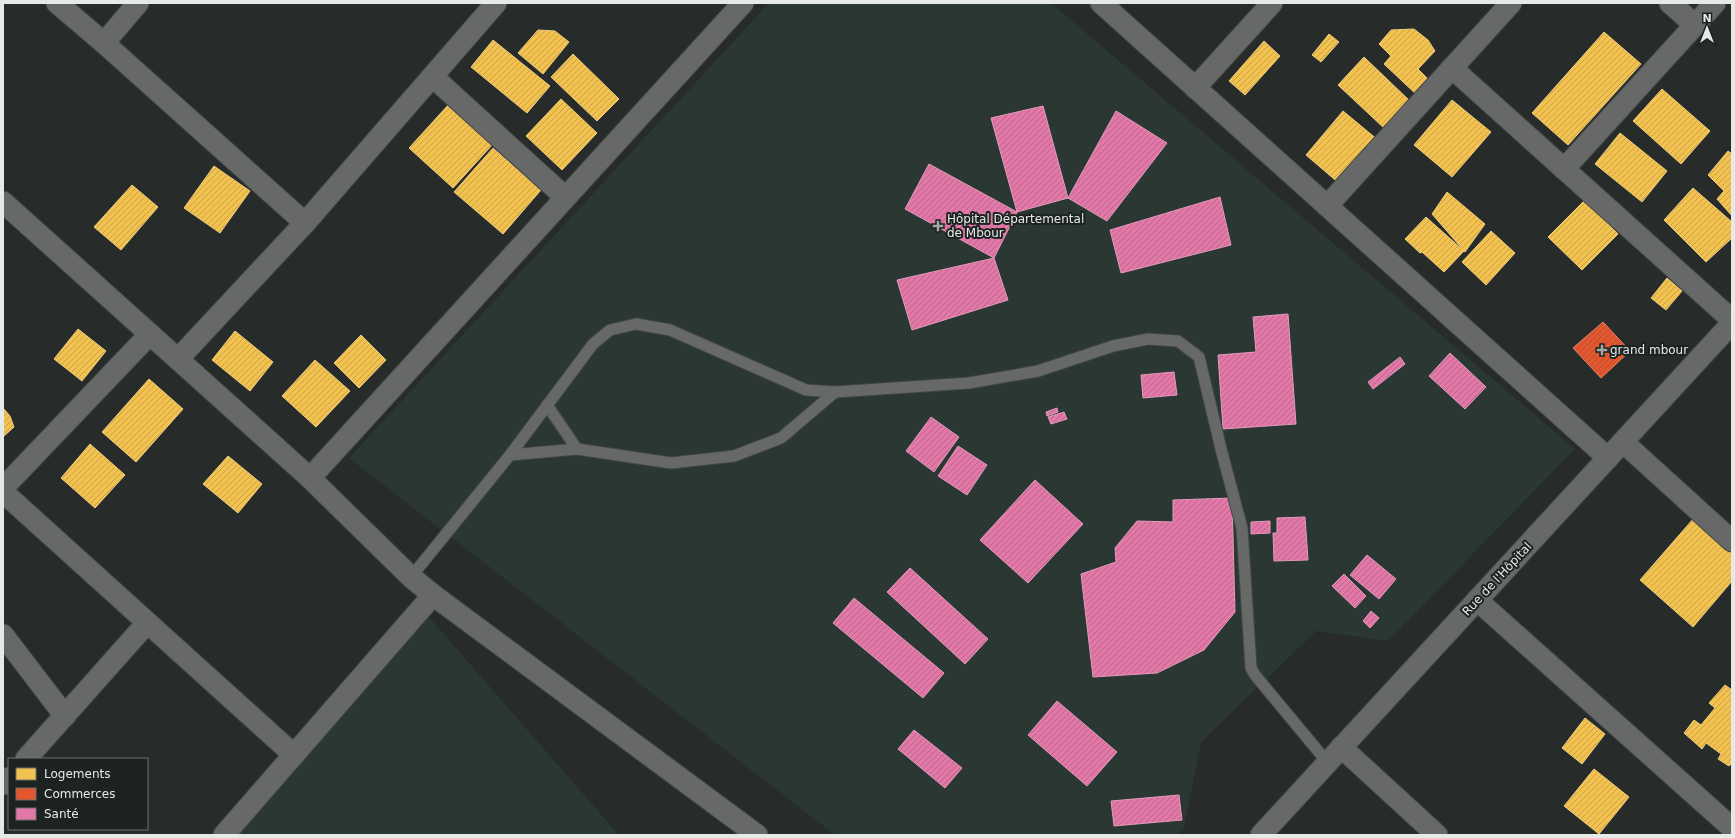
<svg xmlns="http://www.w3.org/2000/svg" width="1735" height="838" viewBox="0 0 1735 838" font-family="'DejaVu Sans',sans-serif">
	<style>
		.built { fill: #2a3732 }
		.homes { fill: url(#homes-hatch); stroke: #eecd7c }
		.shops { fill: url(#shops-hatch); stroke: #e48366 }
		.health { fill: url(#health-hatch); stroke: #e49abb }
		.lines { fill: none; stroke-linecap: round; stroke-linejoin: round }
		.service-casing { stroke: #434746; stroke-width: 13 }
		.minor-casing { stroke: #434746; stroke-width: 23 }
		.service { stroke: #676968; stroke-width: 11 }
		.minor { stroke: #676968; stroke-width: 21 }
		.poi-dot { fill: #a2a8a6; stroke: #1c2321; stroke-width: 1.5 }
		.labels { text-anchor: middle; stroke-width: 4; stroke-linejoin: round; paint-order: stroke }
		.poi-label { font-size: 12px; fill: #e5eae8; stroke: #1c2321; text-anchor: start }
		.street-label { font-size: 12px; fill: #e5eae8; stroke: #1c2321 }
	</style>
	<defs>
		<pattern id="homes-hatch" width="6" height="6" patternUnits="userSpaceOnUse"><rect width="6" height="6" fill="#f2c14e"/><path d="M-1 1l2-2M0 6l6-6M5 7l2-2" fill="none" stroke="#c7a24c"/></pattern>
		<pattern id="shops-hatch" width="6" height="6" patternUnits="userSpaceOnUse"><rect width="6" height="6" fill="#e4572e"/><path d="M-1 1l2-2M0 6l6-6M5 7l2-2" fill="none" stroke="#b45235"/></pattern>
		<pattern id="health-hatch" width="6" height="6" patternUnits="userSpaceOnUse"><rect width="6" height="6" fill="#e377a8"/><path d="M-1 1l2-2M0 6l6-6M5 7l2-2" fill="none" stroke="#b4688b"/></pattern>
	</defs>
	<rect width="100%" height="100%" fill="#272c2a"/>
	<g class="built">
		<path d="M 769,3 L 1051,3 L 1575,449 L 1388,641 L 1316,631 L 1201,742 L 1184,827 L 1176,835 L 835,835 L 349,458 Z"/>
		<path d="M 422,609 L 619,835 L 230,835 Z"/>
	</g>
	<g class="homes">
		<path d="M 1414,29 L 1428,40 L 1435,51 L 1418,69 L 1430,81 L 1418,96 L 1384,64 L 1391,56 L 1379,44 L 1391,30 Z"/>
		<path d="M 538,30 L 555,31 L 569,42 L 543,74 L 518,53 Z"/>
		<path d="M 1604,32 L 1641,64 L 1568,145 L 1532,113 Z"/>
		<path d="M 1329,34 L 1339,42 L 1321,62 L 1312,55 Z"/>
		<path d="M 493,40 L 550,86 L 527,113 L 471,67 Z"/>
		<path d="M 1264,41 L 1280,56 L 1245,95 L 1229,81 Z"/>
		<path d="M 573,54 L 619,99 L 597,121 L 551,77 Z"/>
		<path d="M 1364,57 L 1411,102 L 1385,129 L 1338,85 Z"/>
		<path d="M 1662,89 L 1710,131 L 1681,164 L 1633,121 Z"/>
		<path d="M 561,99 L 597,133 L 562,170 L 526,136 Z"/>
		<path d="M 1452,100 L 1491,132 L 1452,177 L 1414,145 Z"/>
		<path d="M 450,103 L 494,143 L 453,188 L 409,148 Z"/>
		<path d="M 1343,111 L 1378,140 L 1341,185 L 1306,155 Z"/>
		<path d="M 1620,133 L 1667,171 L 1642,202 L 1595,164 Z"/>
		<path d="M 493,148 L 541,190 L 503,234 L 454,192 Z"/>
		<path d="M 1728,151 L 1732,154 L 1732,216 L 1717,199 L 1724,191 L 1708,175 Z"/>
		<path d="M 214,166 L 250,191 L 220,233 L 184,208 Z"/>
		<path d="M 132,185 L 158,207 L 121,250 L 94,227 Z"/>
		<path d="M 1693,188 L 1732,222 L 1732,238 L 1706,262 L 1664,220 Z"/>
		<path d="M 1447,192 L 1485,224 L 1465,252 L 1432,214 Z"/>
		<path d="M 1585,200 L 1618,234 L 1582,270 L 1548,237 Z"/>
		<path d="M 1426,217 L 1464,251 L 1444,272 L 1422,252 L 1420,253 L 1405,239 Z"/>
		<path d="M 1491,231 L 1515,253 L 1486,285 L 1462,262 Z"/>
		<path d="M 1667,278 L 1682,291 L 1666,310 L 1651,298 Z"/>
		<path d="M 78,329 L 106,351 L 82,381 L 54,359 Z"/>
		<path d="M 235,331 L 273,362 L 250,391 L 212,360 Z"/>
		<path d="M 361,335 L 386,360 L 359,388 L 334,363 Z"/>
		<path d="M 315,360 L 350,391 L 316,427 L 282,396 Z"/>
		<path d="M 149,379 L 183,409 L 136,462 L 102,432 Z"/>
		<path d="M 3,408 L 10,416 L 14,427 L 3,437 Z"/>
		<path d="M 90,444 L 125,475 L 95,508 L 61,478 Z"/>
		<path d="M 228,456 L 262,484 L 238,513 L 203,484 Z"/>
		<path d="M 1694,518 L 1732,550 L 1732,581 L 1693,627 L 1640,580 Z"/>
		<path d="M 1725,685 L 1732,690 L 1732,763 L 1729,766 L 1718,759 L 1721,754 L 1706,743 L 1702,749 L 1684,733 L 1694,720 L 1701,725 L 1715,708 L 1709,703 Z"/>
		<path d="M 1585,718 L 1605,734 L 1582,764 L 1562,748 Z"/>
		<path d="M 1594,769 L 1629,797 L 1599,834 L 1564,806 Z"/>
	</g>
	<path class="shops" d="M 1603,322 L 1630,351 L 1601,378 L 1573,348 Z"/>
	<g class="health">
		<path d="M 1043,106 L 1068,198 L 1017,212 L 991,118 Z"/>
		<path d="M 1116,111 L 1167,143 L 1107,221 L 1068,198 Z"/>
		<path d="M 929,164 L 1017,212 L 994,258 L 905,209 Z"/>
		<path d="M 1220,197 L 1231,245 L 1121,273 L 1110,230 Z"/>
		<path d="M 994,258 L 1008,300 L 912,330 L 897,280 Z"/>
		<path d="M 1288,314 L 1296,424 L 1223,429 L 1218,355 L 1256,352 L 1253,317 Z"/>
		<path d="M 1450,353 L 1486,387 L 1465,409 L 1429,376 Z"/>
		<path d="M 1400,357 L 1405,364 L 1373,389 L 1368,382 Z"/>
		<path d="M 1174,372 L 1177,395 L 1143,398 L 1141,375 Z"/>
		<path d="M 1057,408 L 1058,412 L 1047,416 L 1046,412 Z"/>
		<path d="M 1064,412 L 1067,419 L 1051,424 L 1048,417 Z"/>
		<path d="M 931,417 L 959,437 L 934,472 L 906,451 Z"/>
		<path d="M 958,446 L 987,465 L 967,495 L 938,476 Z"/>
		<path d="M 1035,480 L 1083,524 L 1028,583 L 980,540 Z"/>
		<path d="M 1232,498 L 1235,612 L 1204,650 L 1157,673 L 1093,677 L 1081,574 L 1116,562 L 1115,548 L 1137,521 L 1173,522 L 1173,500 Z"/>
		<path d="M 1305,517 L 1308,560 L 1274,561 L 1273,533 L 1277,533 L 1277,518 Z"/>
		<path d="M 1270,521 L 1270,533 L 1251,534 L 1251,522 Z"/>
		<path d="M 1367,555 L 1396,579 L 1379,599 L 1350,575 Z"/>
		<path d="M 910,568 L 988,639 L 965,664 L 887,592 Z"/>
		<path d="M 1344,574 L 1366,596 L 1355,608 L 1332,586 Z"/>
		<path d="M 854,598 L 944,673 L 923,698 L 833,623 Z"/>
		<path d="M 1371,611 L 1379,618 L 1370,628 L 1363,621 Z"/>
		<path d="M 1057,701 L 1117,752 L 1087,786 L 1028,735 Z"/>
		<path d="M 914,730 L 962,768 L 945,788 L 898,749 Z"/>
		<path d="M 1179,795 L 1182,820 L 1114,826 L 1111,801 Z"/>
	</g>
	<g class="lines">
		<defs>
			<g id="service">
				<path d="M 547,405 L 577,449"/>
				<path d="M 510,455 L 577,449 L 671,463 L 734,456 L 781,438 L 835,392"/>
				<path d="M 411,577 L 510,455 L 593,344 L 610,330 L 636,324 L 670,330 L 806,390 L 835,392 L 969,383 L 1038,371 L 1113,346 L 1148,339 L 1178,341 L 1199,357 L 1221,449 L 1242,528 L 1251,668 L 1255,675 L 1328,763"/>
			</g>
			<g id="minor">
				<path d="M 57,3 L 104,43 L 305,223"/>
				<path d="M 1101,3 L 1608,458"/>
				<path d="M 1670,3 L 1695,25"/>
				<path d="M 104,43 L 138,3"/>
				<path d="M 1452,68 L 1732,320"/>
				<path d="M 433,77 L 565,197"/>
				<path d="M 1195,88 L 1272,3"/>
				<path d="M 1564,169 L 1715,3"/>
				<path d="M 3,202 L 310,478 L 411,577 L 433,595 L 757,835"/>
				<path d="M 1327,206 L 1511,3"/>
				<path d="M 178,359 L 305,223 L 496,3"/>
				<path d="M 1623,442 L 1732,541"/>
				<path d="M 310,478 L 743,3"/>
				<path d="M 3,488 L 150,334"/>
				<path d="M 3,492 L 294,755"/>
				<path d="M 1477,600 L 1732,828"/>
				<path d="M 3,635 L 65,716"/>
				<path d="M 1341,747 L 1437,835"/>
				<path d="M 26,759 L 147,623"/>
				<path d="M 3,784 L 9,778"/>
				<path d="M 224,835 L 433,595"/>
				<path d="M 1261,835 L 1732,323"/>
			</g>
		</defs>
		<use href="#service" class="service-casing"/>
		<use href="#minor" class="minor-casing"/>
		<use href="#service" class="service"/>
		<use href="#minor" class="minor"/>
	</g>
	<g class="poi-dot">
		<path d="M936 220h4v4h4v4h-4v4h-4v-4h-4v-4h4z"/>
		<path d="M1600 344h4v4h4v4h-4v4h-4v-4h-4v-4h4z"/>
	</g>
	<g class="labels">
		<g class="poi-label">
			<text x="947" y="223">Hôpital Départemental<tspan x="947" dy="14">de Mbour</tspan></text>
			<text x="1610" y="354">grand mbour</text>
		</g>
		<g class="street-label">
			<text transform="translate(1497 579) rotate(-47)" y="4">Rue de l'Hôpital</text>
		</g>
	</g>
	<rect width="1735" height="838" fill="none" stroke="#e5eae8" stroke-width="8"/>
	<rect x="8" y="758" width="140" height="72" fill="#1c2321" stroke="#6c7371"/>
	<rect x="16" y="768" width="20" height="12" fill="#f2c14e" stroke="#6c7371"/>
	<text x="44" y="778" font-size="12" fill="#e5eae8">Logements</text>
	<rect x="16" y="788" width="20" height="12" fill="#e4572e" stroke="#6c7371"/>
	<text x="44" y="798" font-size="12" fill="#e5eae8">Commerces</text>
	<rect x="16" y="808" width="20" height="12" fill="#e377a8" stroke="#6c7371"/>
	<text x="44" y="818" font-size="12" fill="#e5eae8">Santé</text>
	<g transform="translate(1707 28)" stroke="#1c2321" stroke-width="3" paint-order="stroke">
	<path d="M0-3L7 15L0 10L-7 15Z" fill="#e5eae8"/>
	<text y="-6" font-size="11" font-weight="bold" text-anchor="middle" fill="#e5eae8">N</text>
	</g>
</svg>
